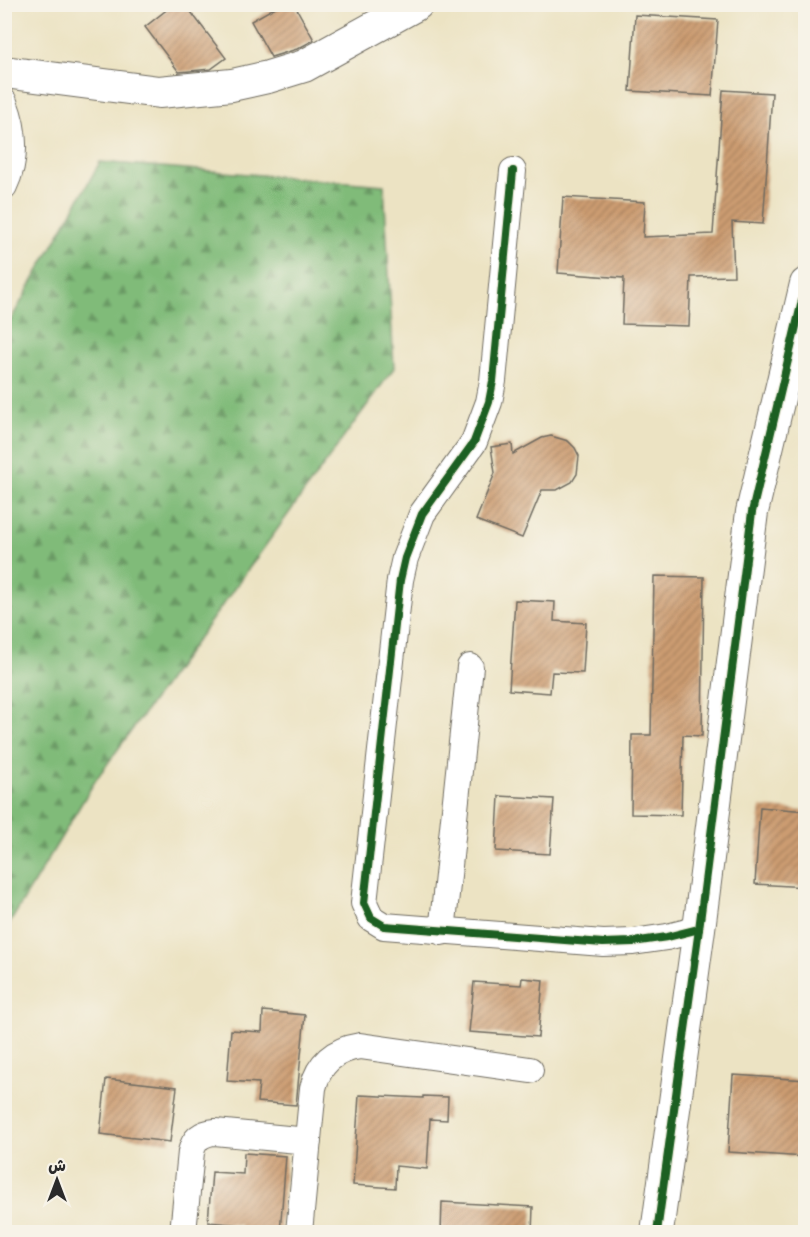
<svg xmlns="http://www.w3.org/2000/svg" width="810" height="1237" viewBox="0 0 810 1237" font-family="Itim,'Playpen Sans Arabic',sans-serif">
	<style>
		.forest { fill: url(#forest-firs); stroke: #567352; stroke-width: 1.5 }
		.building { fill: url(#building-hatch) }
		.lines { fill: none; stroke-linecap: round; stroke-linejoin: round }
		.minor-casing { stroke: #6f6b60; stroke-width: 28 }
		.tertiary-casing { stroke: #6f6b60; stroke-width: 34 }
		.minor { stroke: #fff; stroke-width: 26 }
		.tertiary { stroke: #fff; stroke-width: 32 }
		.cycleway-casing { stroke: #f7f3e8; stroke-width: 11 }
		.cycleway { stroke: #1b5e20; stroke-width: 8 }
	</style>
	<defs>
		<pattern id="forest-firs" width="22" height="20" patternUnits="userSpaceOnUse" patternTransform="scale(1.5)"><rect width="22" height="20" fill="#80bb79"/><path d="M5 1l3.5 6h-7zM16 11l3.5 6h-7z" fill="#699863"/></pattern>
		<pattern id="building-hatch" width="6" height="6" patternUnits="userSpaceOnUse" patternTransform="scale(1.5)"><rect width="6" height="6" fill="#cc9c71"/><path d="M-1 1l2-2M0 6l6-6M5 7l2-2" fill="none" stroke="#a67f5d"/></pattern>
	</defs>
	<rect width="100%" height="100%" fill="#f7f3e8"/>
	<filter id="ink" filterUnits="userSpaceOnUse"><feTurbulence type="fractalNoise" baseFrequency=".0167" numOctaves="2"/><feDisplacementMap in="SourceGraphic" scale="12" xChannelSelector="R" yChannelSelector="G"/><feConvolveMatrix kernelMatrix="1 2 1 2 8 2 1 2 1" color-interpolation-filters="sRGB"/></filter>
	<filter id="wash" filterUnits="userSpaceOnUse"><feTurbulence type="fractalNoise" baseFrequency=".008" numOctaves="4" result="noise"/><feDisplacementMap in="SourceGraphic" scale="24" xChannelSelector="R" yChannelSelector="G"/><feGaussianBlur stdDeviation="1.35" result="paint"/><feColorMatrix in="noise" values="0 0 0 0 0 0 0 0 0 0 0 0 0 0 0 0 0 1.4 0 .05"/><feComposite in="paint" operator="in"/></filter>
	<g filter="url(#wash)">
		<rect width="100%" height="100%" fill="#ece3c3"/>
		<path class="forest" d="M 100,162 L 384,185 L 394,368 L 95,781 L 5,931 L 5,330 Z"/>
		<g id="blocks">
			<g class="building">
				<path d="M 174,4 L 185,4 L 226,58 L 211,69 L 179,72 L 145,27 Z"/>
				<path d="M 281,4 L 294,4 L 314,40 L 297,49 L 271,57 L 251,21 Z"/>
				<path d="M 635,15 L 718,20 L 712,96 L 630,91 Z"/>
				<path d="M 723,90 L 772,93 L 763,224 L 732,222 L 734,276 L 691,277 L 689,326 L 622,324 L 624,278 L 558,273 L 563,197 L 645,202 L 643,237 L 713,234 Z"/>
				<path d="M 551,436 L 568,441 L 575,448 L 579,456 L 577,474 L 572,482 L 557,490 L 542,490 L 522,538 L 476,520 L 495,473 L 491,447 L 512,444 L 513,454 L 542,438 Z"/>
				<path d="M 654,576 L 704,577 L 702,736 L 683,735 L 681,815 L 631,814 L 632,735 L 651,735 Z"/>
				<path d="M 515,600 L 555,602 L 554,621 L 586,623 L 583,673 L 552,672 L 550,693 L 509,690 Z"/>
				<path d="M 499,796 L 554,799 L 550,854 L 496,851 Z"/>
				<path d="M 760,807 L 806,811 L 806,887 L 755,884 Z"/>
				<path d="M 522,978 L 543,980 L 538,1037 L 469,1032 L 474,982 L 521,985 Z"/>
				<path d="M 263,1011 L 305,1015 L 296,1105 L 257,1102 L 259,1083 L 227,1081 L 231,1030 L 262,1032 Z"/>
				<path d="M 733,1075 L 806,1080 L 806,1157 L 728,1152 Z"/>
				<path d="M 106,1079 L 177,1087 L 170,1142 L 100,1134 Z"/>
				<path d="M 359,1095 L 423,1098 L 423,1096 L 448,1097 L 447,1120 L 430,1119 L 427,1169 L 396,1166 L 395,1188 L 353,1185 Z"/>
				<path d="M 244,1153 L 286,1156 L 280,1233 L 240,1233 L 240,1225 L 208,1222 L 212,1172 L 243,1174 Z"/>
				<path d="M 442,1202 L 533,1207 L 532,1233 L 441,1233 Z"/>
			</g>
		</g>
	</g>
	<g filter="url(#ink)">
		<use href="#blocks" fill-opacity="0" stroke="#6f6b60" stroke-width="1.5"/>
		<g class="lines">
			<defs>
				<g id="minor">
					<path d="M 4,102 C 15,130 17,159 4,186"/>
					<path d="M 513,171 L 493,381 L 489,402 L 474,442 L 422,514 L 405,558 L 400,580 L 364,903 L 371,918 L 384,926 L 603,943 L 633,942 L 667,937 L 699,929"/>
					<path d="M 442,932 L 470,667"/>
					<path d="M 183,1232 L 191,1152 C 194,1139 202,1133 215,1132 L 308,1141"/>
					<path d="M 299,1232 L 313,1088 C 319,1063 334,1050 360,1046 L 530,1070"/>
				</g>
				<g id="tertiary">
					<path d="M 4,72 L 159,92 L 232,85 L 268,77 L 304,66 L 417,4"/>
					<path d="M 657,1232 L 699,929 L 752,512 L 806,284"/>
				</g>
			</defs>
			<use href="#minor" class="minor-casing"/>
			<use href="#tertiary" class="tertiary-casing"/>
			<use href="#minor" class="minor"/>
			<use href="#tertiary" class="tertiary"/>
			<defs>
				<g id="cycleway">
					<path d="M 513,171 L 493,381 L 489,402 L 474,442 L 422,514 L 405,558 L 400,580 L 364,903 L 371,918 L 384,926 L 603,943 L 633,942 L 667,937 L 699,929"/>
					<path d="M 657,1232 L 699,929 L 752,512 L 806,284"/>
				</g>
			</defs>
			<use href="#cycleway" class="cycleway-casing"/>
			<use href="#cycleway" class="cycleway"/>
		</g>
	</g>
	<rect width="810" height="1237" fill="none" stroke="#f7f3e8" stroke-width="24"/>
	<g transform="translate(57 1180)" stroke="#f7f3e8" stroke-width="4.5" paint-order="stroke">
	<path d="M0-4.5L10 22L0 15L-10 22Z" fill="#2b2b2b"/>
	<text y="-9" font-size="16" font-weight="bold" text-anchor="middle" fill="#2b2b2b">ش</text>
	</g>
</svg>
